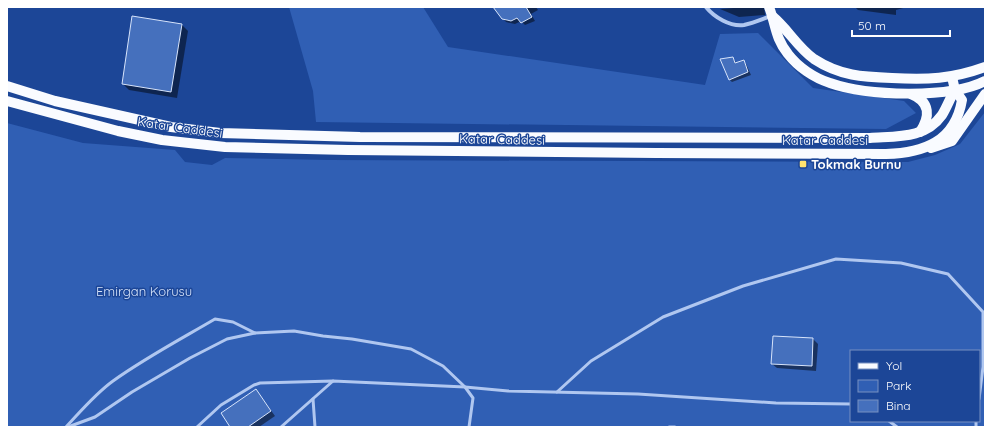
<svg xmlns="http://www.w3.org/2000/svg" width="992" height="434" viewBox="0 0 992 434" font-family="Quicksand,sans-serif">
	<style>
		.green { fill: #305fb4; fill-rule: evenodd }
		.shadow { fill: #0007 }
		.building { fill: #4570bd; stroke: #d7e4fb }
		.lines { fill: none; stroke-linecap: round; stroke-linejoin: round }
		.lane { stroke: #b0c7f0; stroke-width: 3 }
		.street { stroke: #b0c7f0; stroke-width: 4 }
		.primary { stroke: #f9fbff; stroke-width: 10 }
		.poi-dot { fill: #ffe36f; stroke: #1c4697; stroke-width: 1.5 }
		.labels { text-anchor: middle; stroke-width: 3; stroke-linejoin: round; paint-order: stroke }
		.street-label { font-size: 13px; fill: #fff; stroke: #1c4697 }
		.poi-label { font-size: 13px; font-weight: bold; fill: #fff; stroke: #1c4697; text-anchor: start }
		.park-label { font-size: 13px; fill: #d7e4fb; stroke: #1c4697 }
	</style>
	<rect width="100%" height="100%" fill="#1c4697"/>
	<g class="green">
		<path d="M 289,7 L 423,7 L 448,47 L 705,85 L 720,34 L 758,33 L 813,88 L 904,101 L 916,113 L 886,129 L 316,122 L 313,91 Z"/>
		<path d="M 985,112 L 985,427 L 7,427 L 7,123 L 83,143 L 175,150 L 185,162 L 212,165 L 225,158 L 328,160 L 908,162 L 935,155 L 960,144 ZM 851,351 L 979,351 L 979,421 L 851,421 Z"/>
	</g>
	<g class="shadow">
		<path d="M 494,7 L 536,7 L 538,10 L 531,14 L 535,21 L 525,25 L 521,21 L 515,24 L 506,22 Z"/>
		<path d="M 747,7 L 764,7 L 765,15 L 739,17 L 720,9 Z"/>
		<path d="M 855,7 L 907,7 L 896,10 L 896,15 L 858,10 Z"/>
		<path d="M 182,25 L 188,31 L 177,98 L 129,90 L 123,84 Z"/>
		<path d="M 733,58 L 737,64 L 743,61 L 746,64 L 751,75 L 732,82 L 729,79 Z"/>
		<path d="M 813,339 L 818,344 L 816,371 L 777,368 L 772,364 Z"/>
		<path d="M 256,390 L 275,416 L 259,427 L 232,427 Z"/>
	</g>
	<g class="building">
		<path d="M 493,7 L 526,7 L 532,17 L 521,23 L 517,18 L 511,21 L 507,20 L 502,19 Z"/>
		<path d="M 132,16 L 182,24 L 171,92 L 122,84 Z"/>
		<path d="M 733,57 L 735,63 L 744,60 L 748,72 L 729,80 L 720,59 Z"/>
		<path d="M 773,336 L 813,338 L 812,366 L 771,364 Z"/>
		<path d="M 256,389 L 271,411 L 248,427 L 230,427 L 221,413 Z"/>
	</g>
	<g class="lines">
		<g class="lane">
			<path d="M 557,392 L 591,361 L 663,317 L 743,286 L 836,259 L 901,263 L 948,274 L 983,312 L 983,367 L 979,399"/>
			<path d="M 313,399 L 315,427"/>
			<path d="M 889,421 L 897,427"/>
			<path d="M 66,427 C 81,411 95,394 113,381 C 145,358 181,339 215,319 L 233,322 L 255,333 L 294,331 L 323,336 L 352,339 L 411,349 L 443,366 L 465,387 L 473,398 L 469,427"/>
			<path d="M 68,427 L 95,417 L 132,392 L 190,358 L 227,339 L 255,333"/>
			<path d="M 197,427 L 221,405 L 254,385 L 260,383 L 333,381 L 465,387 L 508,391 L 638,394 L 776,403 L 851,404"/>
			<path d="M 281,427 L 333,381"/>
			<path d="M 669,427 L 675,427"/>
			<path d="M 976,427 L 976,421"/>
		</g>
		<path class="street" d="M 706,7 C 714,17 730,27 744,25 C 753,23 763,19 771,16"/>
		<g class="primary">
			<path d="M 769,7 C 776,25 775,38 788,54 C 798,67 814,78 830,83 C 867,96 950,99 985,81"/>
			<path d="M 772,16 C 788,29 797,47 814,59 C 840,76 863,77 892,78 C 927,80 952,79 985,67"/>
			<path d="M 7,86 L 55,101 L 171,127 L 220,133 L 360,137 L 870,138 C 897,136 925,139 942,115 C 947,107 950,98 955,90"/>
			<path d="M 911,94 C 931,102 930,117 920,132"/>
			<path d="M 7,101 L 118,131 L 162,140 L 225,147 L 348,150 L 656,153 L 886,154 C 923,153 955,142 962,100 L 955,90 L 952,77"/>
			<path d="M 931,148 L 952,141 L 985,94"/>
		</g>
	</g>
	<rect class="poi-dot" x="799" y="160" width="8" height="8" rx="2"/>
	<g class="labels">
		<g class="street-label">
			<text transform="translate(180 127) rotate(8)" y="5">Katar Caddesi</text>
			<text transform="translate(502 139) rotate(1)" y="5">Katar Caddesi</text>
			<text x="825" y="145">Katar Caddesi</text>
		</g>
		<g class="poi-label">
			<text x="811" y="169">Tokmak Burnu</text>
		</g>
		<g class="park-label">
			<text x="144" y="296">Emirgan Korusu</text>
		</g>
	</g>
	<rect width="992" height="434" fill="none" stroke="#ffffff" stroke-width="16"/>
	<rect x="850" y="350" width="130" height="72" fill="#1c4697" stroke="#7790c1"/>
	<rect x="858" y="363" width="20" height="6" fill="#f9fbff" stroke="#7790c1"/>
	<text x="886" y="370" font-size="12" fill="#ffffff">Yol</text>
	<rect x="858" y="380" width="20" height="12" fill="#305fb4" stroke="#7790c1"/>
	<text x="886" y="390" font-size="12" fill="#ffffff">Park</text>
	<rect x="858" y="400" width="20" height="12" fill="#4570bd" stroke="#7790c1"/>
	<text x="886" y="410" font-size="12" fill="#ffffff">Bina</text>
	<path d="M852 30v6h98v-6" fill="none" stroke="#ffffff" stroke-width="2"/>
	<text x="858" y="30" font-size="12" fill="#ffffff" stroke="#1c4697" stroke-width="3" paint-order="stroke">50 m</text>
</svg>
